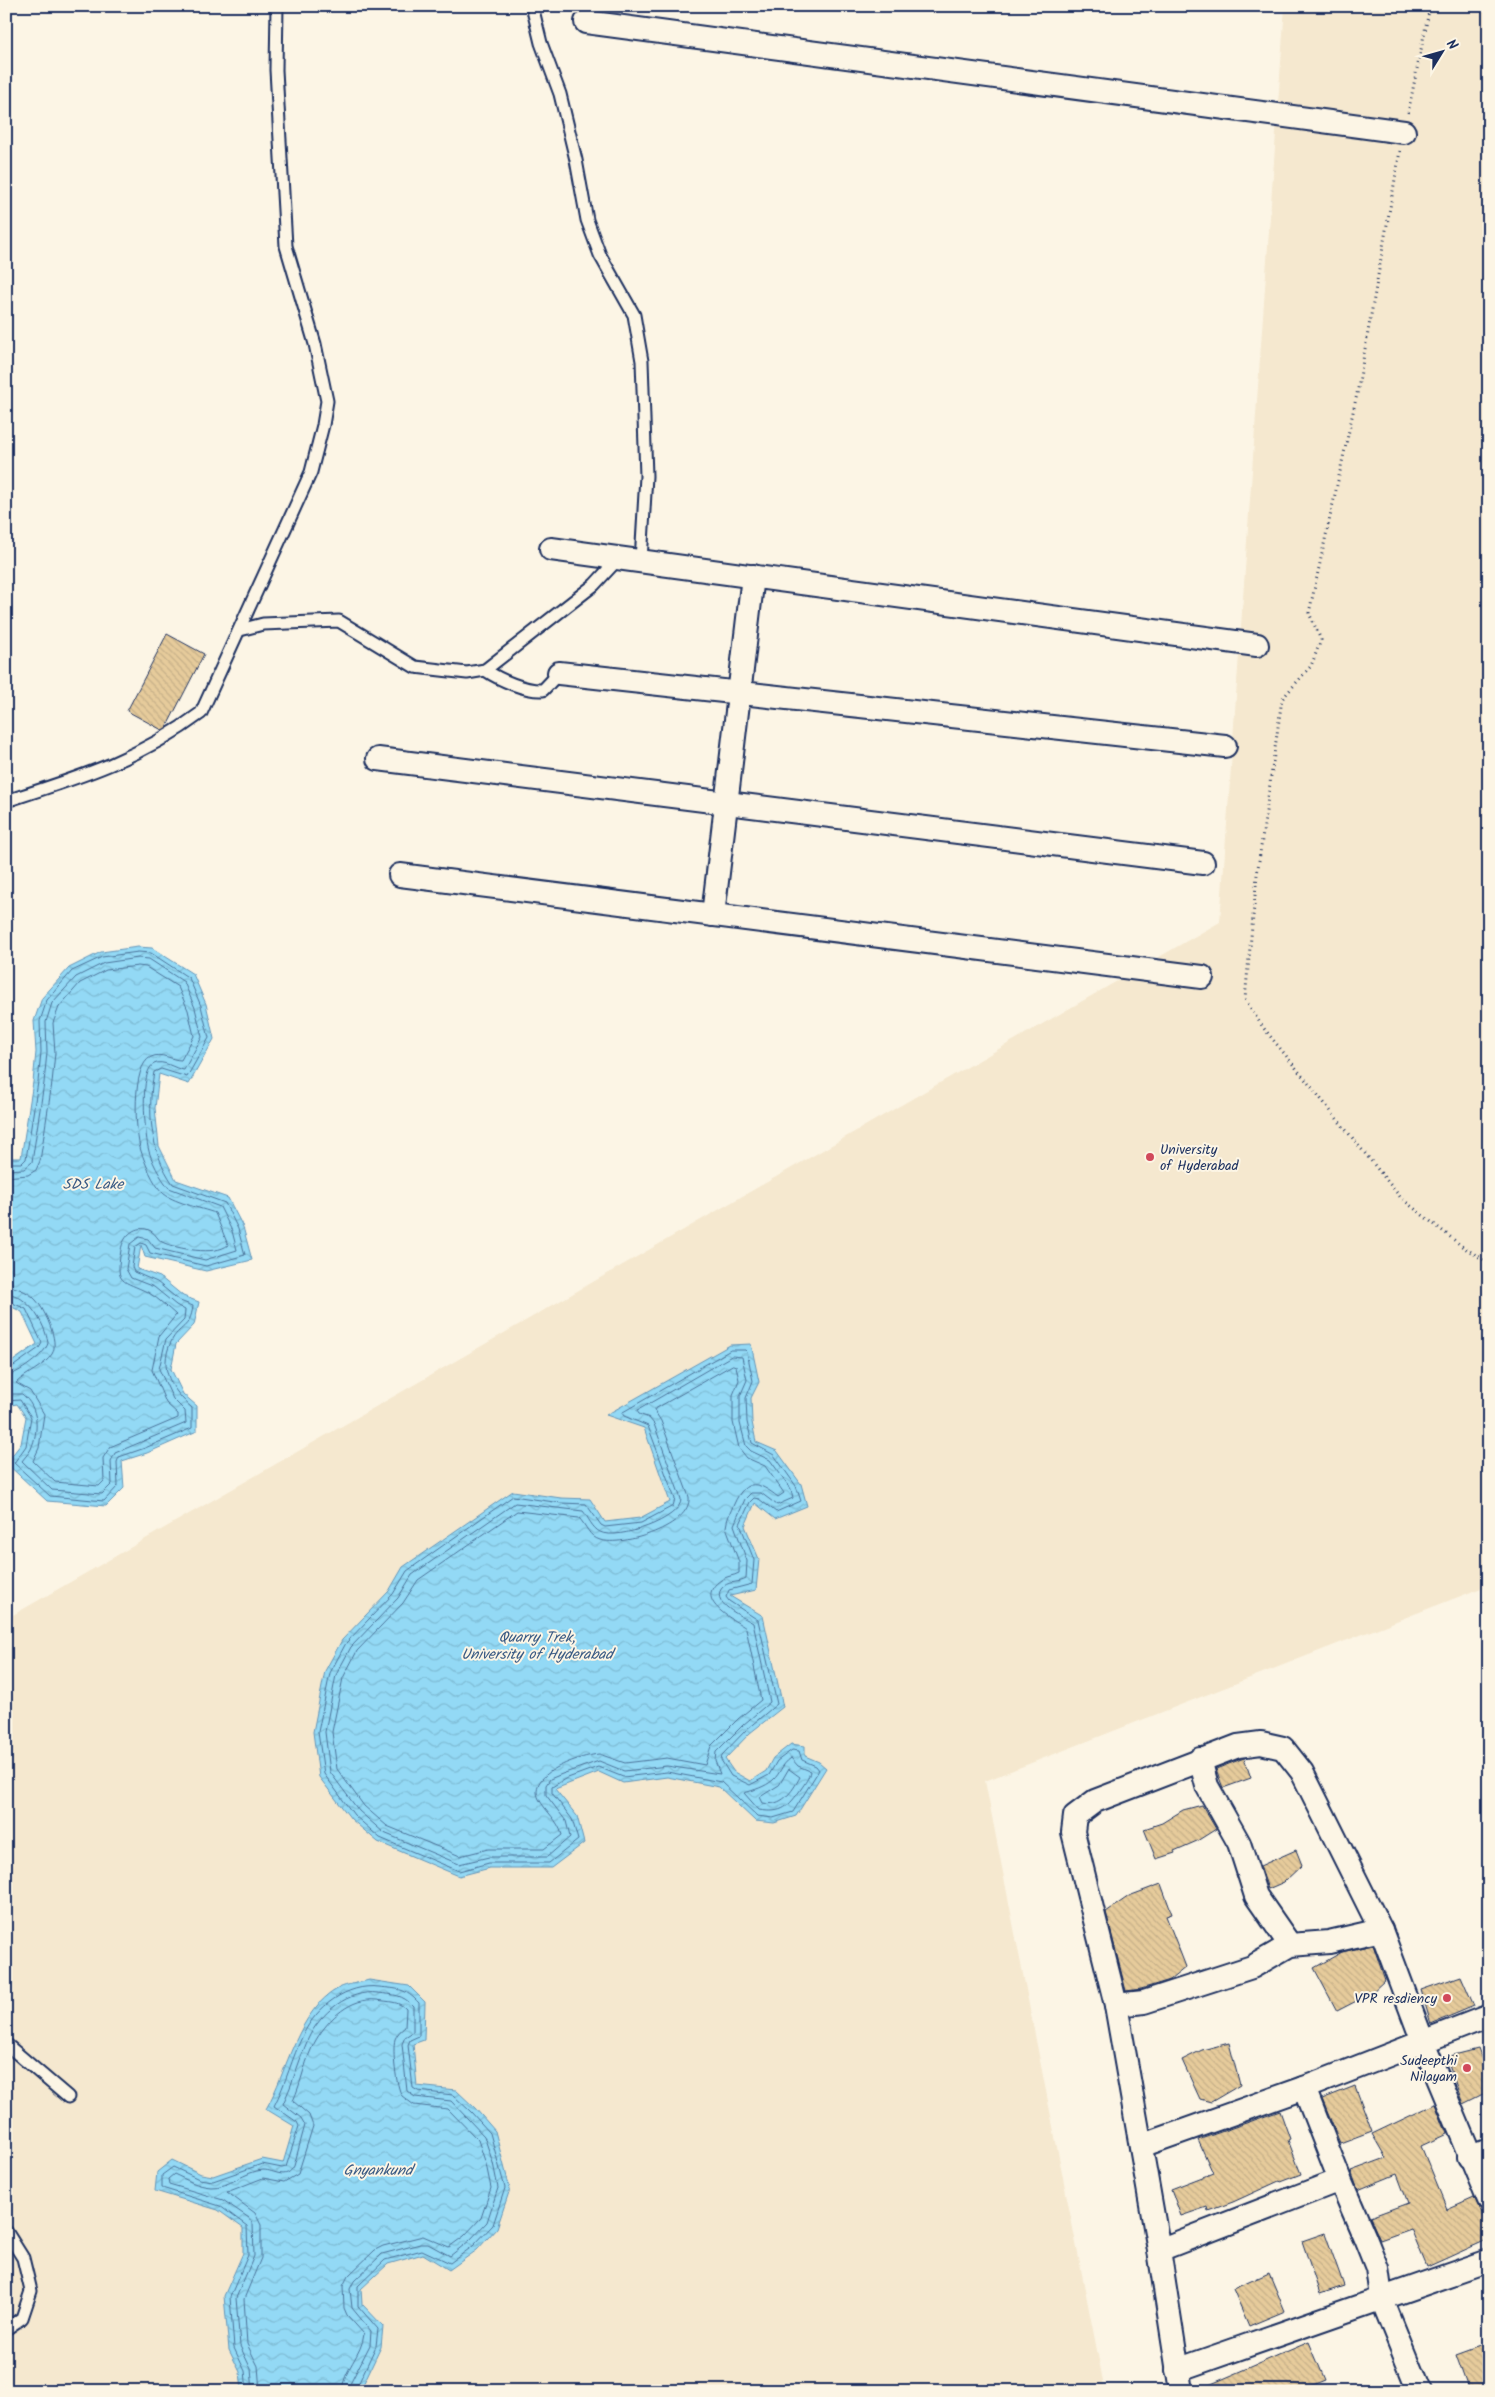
<svg xmlns="http://www.w3.org/2000/svg" width="1495" height="2397" viewBox="0 0 1495 2397" font-family="Kalam,sans-serif">
	<style>
		.built { fill: #f5e8cf }
		.water { fill: url(#water-waves); stroke: #6395b9 }
		.lines { fill: none; stroke-linecap: round; stroke-linejoin: round }
		.shore { stroke: #4b739a; stroke-width: 1 }
		.building { fill: url(#building-back-hatch); stroke: #1b2f5e }
		.lane-casing { stroke: #1b2f5e; stroke-width: 15 }
		.street-casing { stroke: #1b2f5e; stroke-width: 26 }
		.path { stroke: #1b2f5e; stroke-width: 3; stroke-dasharray: 1 4; stroke-linecap: butt }
		.lane { stroke: #fcf5e5; stroke-width: 11 }
		.street { stroke: #fcf5e5; stroke-width: 22 }
		.poi-dot { fill: #d1495b; stroke: #fcf5e5; stroke-width: 2 }
		.labels { text-anchor: middle; stroke-width: 4; stroke-linejoin: round; paint-order: stroke }
		.poi-label { font-size: 14px; fill: #1b2f5e; stroke: #fcf5e5; text-anchor: end }
		.water-label { font-size: 15px; font-style: italic; fill: #395a84; stroke: #fcf5e5 }
	</style>
	<defs>
		<pattern id="water-waves" width="16" height="10" patternUnits="userSpaceOnUse" patternTransform="scale(1.25)"><rect width="16" height="10" fill="#93d9f5"/><path d="M0 5q4-4 8 0t8 0" fill="none" stroke="#7ebbd4"/></pattern>
		<pattern id="building-back-hatch" width="6" height="6" patternUnits="userSpaceOnUse" patternTransform="scale(1.25)"><rect width="6" height="6" fill="#e6cb9b"/><path d="M-1 5l2 2M0 0l6 6M5-1l2 2" fill="none" stroke="#c5af88"/></pattern>
	</defs>
	<rect width="100%" height="100%" fill="#fcf5e5"/>
	<filter id="ink" filterUnits="userSpaceOnUse"><feTurbulence type="fractalNoise" baseFrequency=".02" numOctaves="2"/><feDisplacementMap in="SourceGraphic" scale="10" xChannelSelector="R" yChannelSelector="G"/><feConvolveMatrix kernelMatrix="1 2 1 2 8 2 1 2 1" color-interpolation-filters="sRGB"/></filter>
	<g filter="url(#ink)">
		<path class="built" d="M 1285,6 L 1489,6 L 1489,1585 L 985,1781 L 1105,2391 L 6,2391 L 6,1619 L 1220,922 Z"/>
		<g class="water">
			<path d="M 138,947 L 152,948 L 193,974 L 206,1004 L 214,1039 L 189,1084 L 159,1074 L 155,1108 L 159,1146 L 176,1180 L 228,1198 L 243,1227 L 252,1260 L 206,1271 L 145,1257 L 141,1245 L 137,1269 L 160,1277 L 183,1296 L 199,1302 L 194,1325 L 176,1344 L 171,1369 L 183,1394 L 197,1406 L 197,1431 L 147,1453 L 122,1461 L 124,1488 L 106,1506 L 47,1501 L 6,1463 L 21,1444 L 26,1417 L 17,1404 L 6,1406 L 6,1366 L 37,1344 L 22,1312 L 6,1304 L 6,1158 L 21,1158 L 33,1082 L 36,1052 L 34,1021 L 42,998 L 69,968 L 101,952 Z"/>
			<path d="M 751,1344 L 759,1382 L 751,1398 L 752,1422 L 756,1442 L 777,1451 L 801,1484 L 807,1506 L 775,1519 L 755,1503 L 745,1526 L 759,1559 L 756,1590 L 730,1596 L 763,1616 L 783,1707 L 750,1733 L 725,1759 L 734,1772 L 750,1781 L 766,1771 L 773,1758 L 791,1744 L 805,1746 L 805,1756 L 819,1762 L 826,1768 L 796,1816 L 774,1823 L 755,1821 L 719,1787 L 667,1777 L 623,1783 L 599,1772 L 555,1789 L 577,1816 L 584,1843 L 551,1868 L 490,1868 L 459,1876 L 378,1842 L 351,1819 L 319,1777 L 313,1732 L 325,1671 L 342,1640 L 389,1591 L 403,1567 L 513,1491 L 561,1498 L 590,1499 L 605,1522 L 640,1518 L 670,1502 L 644,1428 L 606,1415 L 730,1345 Z"/>
			<path d="M 369,1980 L 409,1986 L 425,2002 L 424,2040 L 413,2044 L 417,2086 L 456,2090 L 475,2108 L 495,2131 L 510,2189 L 497,2228 L 477,2250 L 449,2270 L 423,2254 L 388,2264 L 361,2289 L 362,2304 L 383,2326 L 381,2347 L 360,2391 L 242,2391 L 240,2372 L 229,2350 L 224,2296 L 243,2253 L 243,2228 L 218,2210 L 155,2191 L 157,2172 L 172,2160 L 201,2174 L 213,2176 L 262,2159 L 283,2163 L 294,2126 L 266,2109 C 288,2071 297,2010 339,1988 C 347,1984 359,1983 369,1980 Z"/>
		</g>
		<g class="lines">
			<g class="shore">
				<path d="M 6,1163 L 22,1163 L 26,1159 L 38,1082 L 41,1052 L 40,1021 L 47,1000 L 72,971 L 102,957 L 138,952 L 151,953 L 189,978 L 201,1006 L 209,1038 L 187,1077 L 161,1069 L 154,1072 C 147,1111 150,1151 173,1184 L 225,1203 L 238,1229 L 245,1255 L 206,1266 L 150,1253 L 146,1245 L 141,1243 L 135,1247 L 132,1267 L 134,1272 L 157,1282 L 180,1301 L 193,1306 C 190,1330 179,1325 171,1342 C 158,1369 172,1390 192,1408 L 192,1428 L 145,1448 L 119,1457 L 117,1462 L 118,1486 L 104,1501 L 50,1496 L 14,1463 L 26,1446 L 31,1417 L 20,1400 L 6,1401"/>
				<path d="M 6,1170 L 24,1169 L 32,1162 L 44,1083 L 47,1052 L 46,1022 L 52,1003 L 76,977 L 104,963 L 138,958 L 149,959 L 184,982 L 195,1008 L 202,1037 L 184,1070 C 175,1069 163,1059 154,1064 C 139,1071 145,1132 148,1147 C 150,1159 161,1179 169,1188 L 220,1207 L 232,1231 L 237,1250 L 205,1260 L 155,1248 L 148,1239 L 139,1237 L 130,1244 L 126,1269 L 131,1278 L 154,1287 L 176,1305 L 185,1310 L 184,1320 L 166,1339 L 159,1369 L 173,1399 L 185,1411 L 186,1423 L 115,1453 L 111,1461 L 112,1484 L 102,1494 L 52,1490 L 22,1461 C 25,1457 29,1453 31,1449 C 39,1430 39,1408 22,1394 L 6,1394"/>
				<path d="M 6,1177 L 28,1175 L 36,1170 L 40,1161 L 52,1083 L 55,1053 L 53,1023 L 59,1007 L 80,983 L 106,970 L 138,966 L 146,967 L 178,987 L 188,1010 L 194,1036 L 181,1060 C 171,1060 162,1052 151,1057 C 131,1066 135,1133 141,1151 C 145,1163 153,1183 162,1192 C 171,1202 201,1208 215,1213 L 228,1245 C 215,1256 177,1249 162,1242 C 158,1240 156,1234 151,1231 C 136,1223 123,1236 121,1250 C 115,1286 122,1279 149,1293 C 159,1299 168,1308 176,1315 L 159,1336 L 152,1370 L 166,1403 L 178,1414 L 178,1418 L 110,1447 L 103,1458 L 104,1481 L 99,1486 L 55,1482 L 33,1461 L 39,1448 L 44,1414 L 30,1391 L 16,1383 C 26,1373 44,1367 52,1354 C 60,1342 44,1307 34,1298 C 28,1292 15,1286 6,1286"/>
				<path d="M 6,1293 C 28,1295 45,1323 48,1343 C 46,1354 17,1375 6,1376"/>
				<path d="M 6,1300 L 26,1309 L 42,1343 L 39,1348 L 11,1368 L 6,1369"/>
				<path d="M 731,1350 L 745,1350 L 747,1352 L 753,1381 L 746,1398 L 747,1422 L 752,1443 L 774,1455 L 796,1486 L 801,1501 L 776,1512 L 759,1499 L 754,1498 L 750,1502 L 740,1524 L 754,1560 L 752,1584 L 729,1590 L 726,1597 L 729,1601 L 758,1620 L 777,1704 L 747,1729 L 722,1755 L 721,1760 L 731,1776 L 750,1785 L 769,1775 L 777,1761 L 792,1750 L 799,1751 L 802,1760 L 816,1766 L 819,1770 L 793,1812 L 773,1818 L 757,1816 L 721,1782 L 667,1772 L 623,1777 L 598,1767 L 565,1779 L 552,1787 L 552,1793 L 572,1819 L 578,1840 L 549,1863 L 489,1863 L 459,1871 L 380,1838 L 354,1815 L 324,1774 L 318,1732 L 330,1673 L 346,1643 L 393,1594 L 407,1571 L 513,1496 L 561,1503 L 586,1504 L 601,1525 L 605,1527 L 641,1523 L 673,1506 L 675,1499 L 648,1426 L 624,1416 L 622,1413 Z"/>
				<path d="M 732,1356 L 742,1357 L 747,1380 L 740,1396 L 740,1423 L 746,1446 L 751,1451 L 770,1460 L 791,1489 L 793,1498 L 777,1505 L 761,1493 L 751,1493 L 745,1499 L 734,1525 L 747,1561 L 746,1579 C 740,1583 730,1581 724,1586 C 706,1602 744,1617 753,1623 L 770,1702 L 743,1725 L 716,1752 L 715,1761 L 720,1774 L 667,1766 L 624,1771 L 599,1761 L 562,1774 L 550,1779 L 546,1785 L 546,1795 L 566,1821 L 570,1837 L 547,1857 L 489,1857 L 459,1864 L 384,1833 L 359,1811 L 330,1772 L 325,1732 L 336,1675 L 351,1647 L 398,1598 L 412,1575 L 515,1503 L 583,1511 C 588,1517 592,1528 600,1532 C 617,1541 682,1519 681,1499 L 654,1424 L 649,1418 L 639,1414 L 637,1411 Z"/>
				<path d="M 733,1365 L 736,1366 L 739,1380 L 733,1395 L 733,1422 L 739,1448 L 747,1458 L 765,1466 L 784,1493 L 778,1497 C 759,1482 746,1477 734,1504 C 731,1511 727,1518 726,1527 L 739,1562 L 739,1573 C 734,1576 726,1576 721,1580 C 692,1600 733,1619 746,1628 L 761,1700 L 738,1719 L 711,1746 L 705,1765 L 667,1758 L 625,1763 L 599,1754 C 580,1756 526,1773 539,1799 C 546,1812 558,1820 562,1835 L 544,1849 L 488,1849 L 460,1856 L 387,1826 L 364,1806 L 337,1769 L 332,1732 L 343,1678 L 357,1651 L 403,1603 L 418,1580 L 517,1511 L 579,1518 C 586,1525 589,1537 600,1540 C 623,1547 692,1526 689,1497 L 661,1421 L 654,1410 Z"/>
				<path d="M 791,1758 L 798,1766 L 810,1771 C 809,1778 805,1783 801,1789 C 789,1806 783,1814 759,1810 L 744,1793 C 754,1790 765,1787 773,1780 C 781,1773 780,1766 791,1758 Z"/>
				<path d="M 789,1769 L 800,1777 C 792,1792 782,1807 763,1803 L 760,1797 L 779,1785 Z"/>
				<path d="M 247,2391 L 245,2371 L 234,2348 L 230,2297 L 248,2255 L 247,2226 L 220,2206 L 162,2188 L 162,2175 L 173,2167 L 199,2179 L 213,2181 L 262,2164 L 282,2168 L 286,2167 L 299,2126 L 297,2122 L 274,2106 C 286,2083 292,2058 303,2035 C 316,2007 347,1983 379,1987 C 398,1989 405,1988 419,2003 L 419,2036 L 410,2040 L 408,2045 L 413,2088 L 418,2091 L 453,2095 L 471,2112 L 490,2133 L 505,2188 L 493,2225 L 473,2246 L 450,2263 L 422,2250 L 385,2260 L 358,2286 L 358,2306 L 378,2329 L 376,2346 L 355,2391"/>
				<path d="M 253,2391 L 251,2369 L 240,2346 L 236,2298 L 254,2256 L 253,2224 L 249,2218 L 223,2200 L 169,2184 L 168,2179 L 174,2174 C 187,2180 197,2186 211,2187 C 229,2188 245,2171 263,2170 C 275,2170 286,2181 294,2166 L 305,2125 L 301,2118 L 283,2104 C 293,2083 299,2060 308,2039 C 320,2013 349,1989 378,1993 C 394,1995 402,1994 413,2006 L 413,2032 L 405,2037 L 402,2044 L 407,2091 L 415,2097 L 451,2101 L 484,2136 L 493,2163 L 498,2188 L 487,2222 L 469,2241 L 450,2256 L 428,2244 L 420,2244 L 382,2254 L 354,2281 L 350,2289 L 352,2308 L 371,2331 L 370,2345 L 350,2384 L 349,2391"/>
				<path d="M 260,2391 L 258,2366 L 247,2344 L 244,2299 L 261,2258 L 261,2225 L 255,2213 L 227,2192 L 263,2178 L 284,2182 L 298,2174 L 313,2126 L 309,2115 L 293,2101 C 302,2082 305,2058 316,2040 C 329,2018 351,1997 377,2000 C 388,2002 399,2001 406,2009 L 405,2027 C 401,2030 397,2034 395,2039 C 392,2051 396,2086 402,2096 L 414,2105 L 448,2109 L 478,2140 L 486,2164 L 491,2188 L 481,2218 L 464,2236 L 449,2247 L 423,2236 L 383,2246 L 375,2250 L 348,2276 L 343,2286 L 344,2308 L 347,2315 L 364,2334 C 362,2355 343,2370 342,2391"/>
			</g>
		</g>
		<g class="building">
			<path d="M 167,634 L 204,654 L 166,728 L 162,730 L 127,711 Z"/>
			<path d="M 1244,1758 L 1251,1778 L 1223,1788 L 1216,1769 Z"/>
			<path d="M 1202,1805 L 1216,1829 L 1197,1841 L 1174,1851 L 1175,1853 L 1156,1859 L 1144,1829 L 1162,1823 L 1183,1810 Z"/>
			<path d="M 1296,1850 L 1302,1865 L 1284,1882 L 1268,1889 L 1260,1866 Z"/>
			<path d="M 1161,1884 L 1172,1914 L 1166,1916 L 1186,1967 L 1170,1980 L 1141,1989 L 1126,1991 L 1106,1912 L 1129,1896 Z"/>
			<path d="M 1373,1945 L 1385,1980 L 1370,1994 L 1337,2011 L 1314,1968 L 1342,1952 Z"/>
			<path d="M 1461,1976 L 1474,2006 L 1431,2024 L 1421,1990 Z"/>
			<path d="M 1229,2043 L 1240,2085 L 1211,2102 L 1200,2099 L 1182,2060 L 1202,2050 Z"/>
			<path d="M 1478,2049 L 1489,2078 L 1489,2091 L 1463,2104 L 1446,2057 Z"/>
			<path d="M 1355,2086 L 1372,2131 L 1340,2143 L 1322,2099 Z"/>
			<path d="M 1435,2104 L 1447,2134 L 1421,2146 L 1447,2209 L 1474,2197 L 1489,2229 L 1489,2239 L 1427,2267 L 1411,2229 L 1380,2240 L 1370,2217 L 1408,2203 L 1397,2174 L 1358,2190 L 1351,2171 L 1386,2158 L 1372,2134 Z"/>
			<path d="M 1280,2111 L 1290,2139 L 1288,2140 L 1301,2174 L 1280,2182 L 1279,2181 L 1233,2202 L 1208,2211 L 1207,2207 L 1181,2216 L 1171,2189 L 1213,2173 L 1198,2140 Z"/>
			<path d="M 1325,2233 L 1344,2286 L 1320,2294 L 1302,2241 Z"/>
			<path d="M 1269,2273 L 1285,2311 L 1249,2326 L 1233,2289 Z"/>
			<path d="M 1309,2342 L 1325,2380 L 1298,2391 L 1195,2391 Z"/>
			<path d="M 1489,2343 L 1489,2391 L 1469,2391 L 1456,2355 Z"/>
		</g>
		<g class="lines">
			<defs>
				<g id="lane">
					<path d="M 532,6 L 541,43 L 560,94 L 576,160 L 587,220 L 600,255 L 634,315 L 642,361 L 646,476 L 641,561"/>
					<path d="M 240,630 L 263,624 L 339,621 L 415,667 L 467,673 L 485,670 L 594,585 L 619,558"/>
					<path d="M 485,670 C 500,680 525,691 543,690 L 559,673"/>
					<path d="M 6,801 C 78,778 140,759 201,713 L 311,472 L 323,425 L 327,401 L 315,344 L 286,246 L 276,70 L 277,6"/>
					<path d="M 6,2044 L 68,2097"/>
					<path d="M 6,2231 L 23,2258 L 31,2291 L 22,2318 L 6,2329"/>
				</g>
				<g id="street">
					<path d="M 586,22 L 1404,132"/>
					<path d="M 551,549 L 1257,645"/>
					<path d="M 559,673 L 1225,746"/>
					<path d="M 378,759 L 1203,863"/>
					<path d="M 400,875 L 1202,977"/>
					<path d="M 713,915 L 753,576"/>
					<path d="M 1200,1759 L 1207,1786 L 1239,1843 L 1256,1896 L 1290,1945"/>
					<path d="M 1116,2005 L 1144,2002 L 1252,1967 L 1290,1945 L 1329,1942 L 1381,1930"/>
					<path d="M 1304,2088 L 1340,2180 L 1365,2238 L 1377,2268 L 1381,2297 L 1419,2391"/>
					<path d="M 1141,2146 L 1304,2088 L 1489,2016"/>
					<path d="M 1469,2157 L 1489,2149"/>
					<path d="M 1159,2250 L 1340,2180"/>
					<path d="M 1177,2370 L 1489,2261"/>
					<path d="M 1181,2391 L 1159,2250 L 1116,2005 L 1073,1832 L 1075,1816 L 1095,1801 L 1238,1746 L 1261,1743 L 1283,1748 L 1302,1772 L 1381,1930 L 1423,2042 L 1489,2200"/>
				</g>
			</defs>
			<use href="#lane" class="lane-casing"/>
			<use href="#street" class="street-casing"/>
			<g class="path">
				<path d="M 1408,113 L 1430,6"/>
				<path d="M 1400,151 L 1357,394 L 1309,613 L 1321,640 L 1311,666 L 1282,699 L 1257,875 L 1245,999 L 1262,1026 L 1401,1198 L 1463,1247 L 1489,1263"/>
			</g>
			<use href="#lane" class="lane"/>
			<use href="#street" class="street"/>
		</g>
	</g>
	<g class="poi-dot">
		<circle cx="1150" cy="1157" r="5"/>
		<circle cx="1447" cy="1998" r="5"/>
		<circle cx="1467" cy="2068" r="5"/>
	</g>
	<g class="labels">
		<g class="poi-label">
			<text x="1160" y="1154" text-anchor="start">University<tspan x="1160" dy="16">of Hyderabad</tspan></text>
			<text x="1437" y="2003">VPR resdiency</text>
			<text x="1457" y="2065">Sudeepthi<tspan x="1457" dy="16">Nilayam</tspan></text>
		</g>
		<g class="water-label">
			<text x="93" y="1189">SDS Lake</text>
			<text x="537" y="1642">Quarry Trek,<tspan x="537" dy="17">University of Hyderabad</tspan></text>
			<text x="378" y="2175">Gnyankund</text>
		</g>
	</g>
	<rect width="1495" height="2397" fill="none" stroke="#fcf5e5" stroke-width="25"/>
	<rect x="12" y="12" width="1470" height="2372" fill="none" stroke="#1b2f5e" stroke-width="2" filter="url(#ink)"/>
	<g transform="translate(1442 52) rotate(53)" stroke="#fcf5e5" stroke-width="4" paint-order="stroke">
	<path d="M0-4L9 19L0 12L-9 19Z" fill="#1b2f5e"/>
	<text y="-8" font-size="14" font-weight="bold" text-anchor="middle" fill="#1b2f5e">N</text>
	</g>
</svg>
